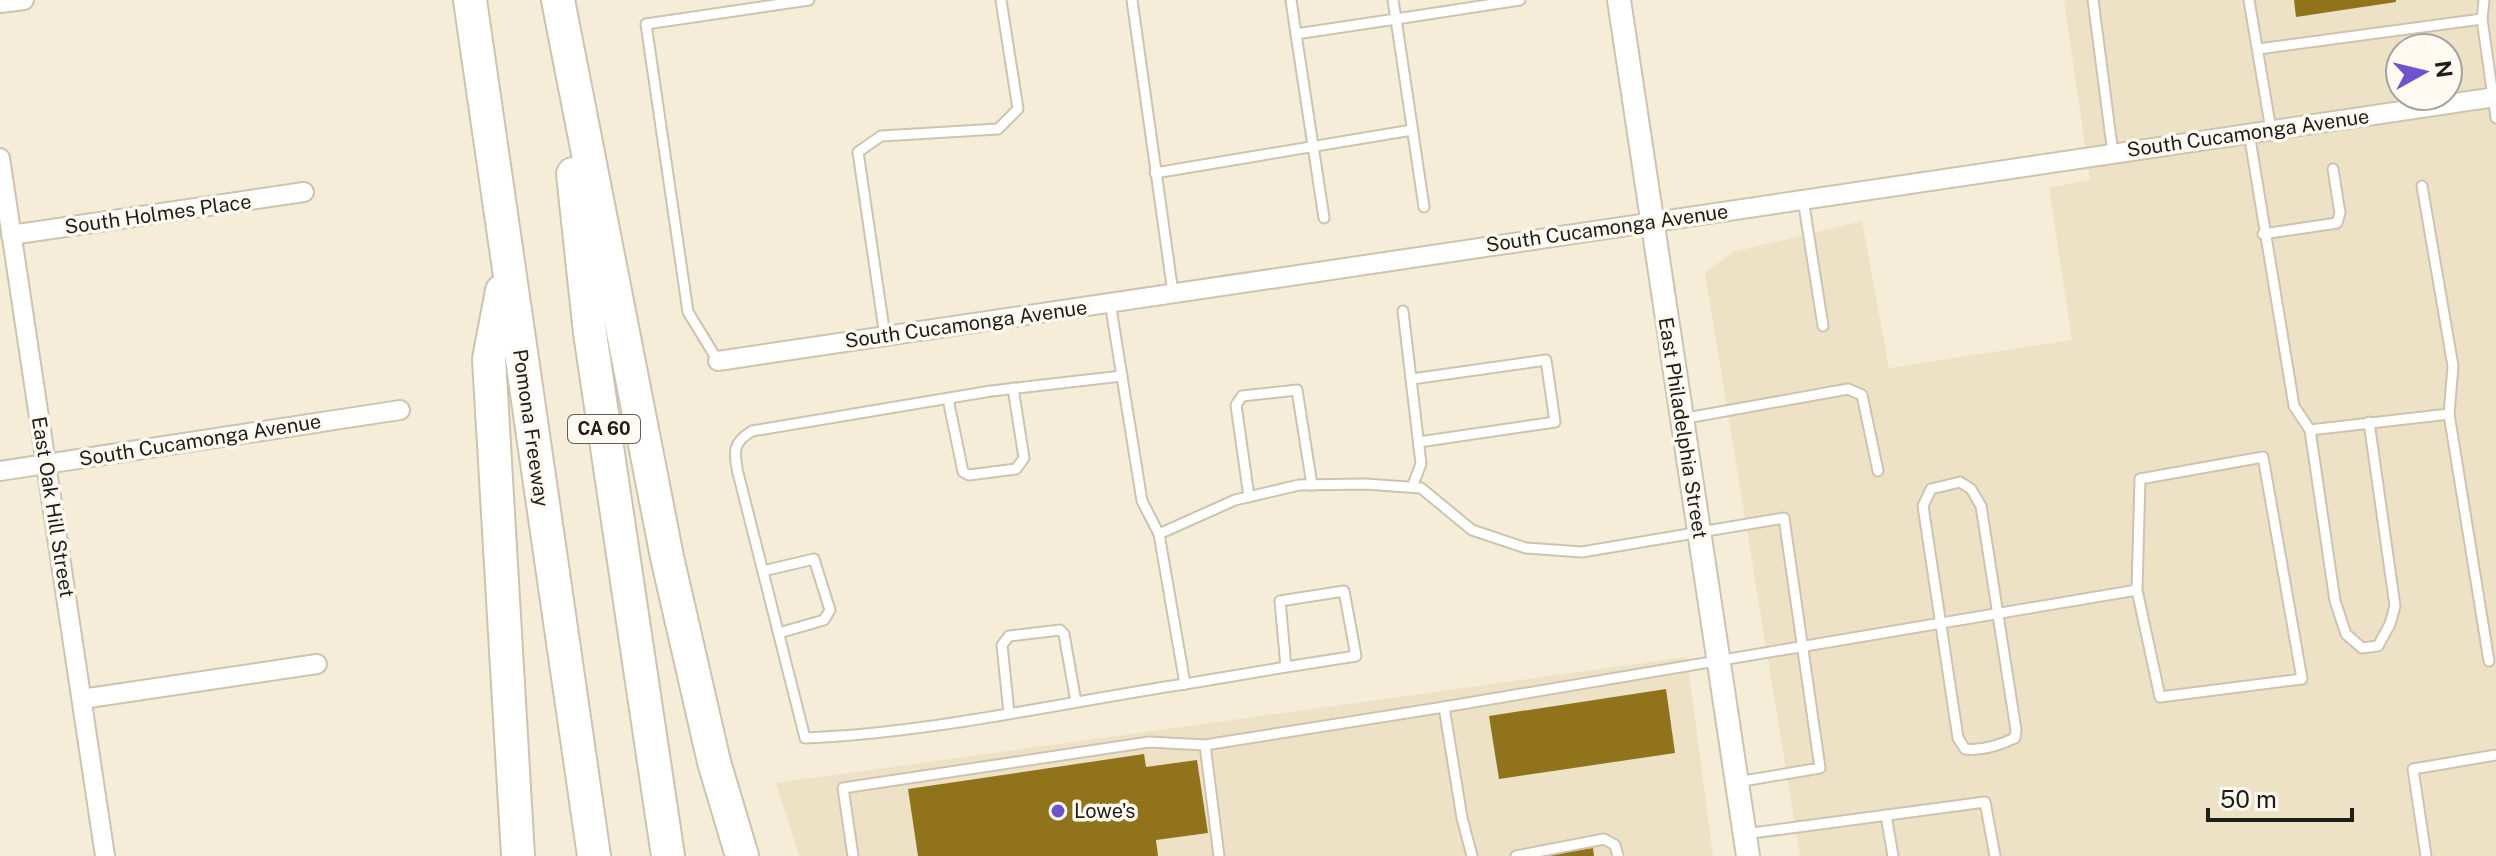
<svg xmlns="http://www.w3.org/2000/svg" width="2496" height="856" viewBox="0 0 2496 856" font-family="'Public Sans',sans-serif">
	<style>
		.built { fill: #ede2c5; fill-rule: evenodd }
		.building { fill: #90731a }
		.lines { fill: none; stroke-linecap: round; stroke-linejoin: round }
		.service-casing { stroke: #ccc4af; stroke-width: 13 }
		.minor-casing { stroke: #ccc4af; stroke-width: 22 }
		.tertiary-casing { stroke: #ccc4af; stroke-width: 26 }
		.motorway-casing { stroke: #ccc4af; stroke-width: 36 }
		.service { stroke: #fff; stroke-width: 9 }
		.minor { stroke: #fff; stroke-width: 18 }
		.tertiary { stroke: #fff; stroke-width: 22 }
		.motorway { stroke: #fff; stroke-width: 32 }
		.poi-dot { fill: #6d53cc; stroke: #fefaf2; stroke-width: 3 }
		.labels { text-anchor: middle; stroke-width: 7; stroke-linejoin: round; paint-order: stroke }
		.shield { fill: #fefaf2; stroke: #635f58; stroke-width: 2 }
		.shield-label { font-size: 18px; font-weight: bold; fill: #201d16 }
		.street-label { font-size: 20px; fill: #201d16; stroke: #fefaf2 }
		.poi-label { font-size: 20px; fill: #201d16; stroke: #fefaf2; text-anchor: start }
	</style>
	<rect width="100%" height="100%" fill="#f5edd7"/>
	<g class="built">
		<path d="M 2064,0 L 2496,0 L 2496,856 L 1800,856 L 1705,273 L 1733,252 L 1862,221 L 1889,368 L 2072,340 L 2049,188 L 2090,180 ZM 2400,48 L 2448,48 L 2448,96 L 2400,96 Z"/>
		<path d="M 1687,657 L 1713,856 L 799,856 L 776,783 Z"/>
	</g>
	<g class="building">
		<path d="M 2294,0 L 2396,0 L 2396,2 L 2296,17 Z"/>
		<path d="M 1666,689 L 1675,753 L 1499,779 L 1489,716 Z"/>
		<path d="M 1144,754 L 1146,767 L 1197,760 L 1208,833 L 1156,840 L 1158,856 L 918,856 L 908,789 Z"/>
		<path d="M 1593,848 L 1594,856 L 1551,856 L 1551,854 Z"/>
	</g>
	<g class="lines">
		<defs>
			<g id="service">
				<path d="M 1132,0 L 1173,293"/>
				<path d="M 1291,0 L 1296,34"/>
				<path d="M 1393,0 L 1396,19 L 1520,0"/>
				<path d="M 2093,0 L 2113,154"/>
				<path d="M 2249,0 L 2271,130"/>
				<path d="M 2484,0 L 2482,19 L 2496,118"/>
				<path d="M 2258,49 L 2482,19"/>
				<path d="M 2249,133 L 2294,406 L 2310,430 L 2449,414 L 2453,366 L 2422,186"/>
				<path d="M 1155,173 L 1412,130"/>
				<path d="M 1803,199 L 1823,326"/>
				<path d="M 1324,218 L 1296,34 L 1396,19 L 1424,207"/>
				<path d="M 2263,234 L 2337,223 L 2340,213 L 2333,169"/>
				<path d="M 1110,302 L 1142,501 L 1159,534 L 1235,500 L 1299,485 L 1365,484 L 1421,488 L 1472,530 L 1526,548 L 1582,552 L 1784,518 L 1820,768 L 1737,782"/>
				<path d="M 1403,311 L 1421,464 L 1412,487"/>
				<path d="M 885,336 L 858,152 L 881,136 L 998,129 L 1018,109 L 1001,0"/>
				<path d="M 718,361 L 688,312 L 646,24 L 809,0"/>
				<path d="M 1122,376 L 991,391 L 752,431 C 732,443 734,452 738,473 L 805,738 C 932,733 1059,703 1185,684 L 1159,534"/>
				<path d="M 1412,379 L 1546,360 L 1555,422 L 1419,442"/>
				<path d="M 948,399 L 963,472 L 969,475 L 1016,469 L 1024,458 L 1013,388"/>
				<path d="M 2449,414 L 2489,661"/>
				<path d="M 1681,419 L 1848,389 L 1862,395 L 1878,471"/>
				<path d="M 2310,430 L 2335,601 L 2346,634 L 2362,648 L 2378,646 L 2390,624 L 2395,606 L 2369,422"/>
				<path d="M 1960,482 L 1971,489 L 1981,506 L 2016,730 L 2015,738 C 2000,745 1981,751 1965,749 L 1958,738 L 1923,506 L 1931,489 Z"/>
				<path d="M 1249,497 L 1236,405 L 1242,396 L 1297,390 L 1312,485"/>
				<path d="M 763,571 L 814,559 L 830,610 L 824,620 L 779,633"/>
				<path d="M 1185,684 L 1286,667 L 1280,601 L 1344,591 L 1356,656 L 1286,667"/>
				<path d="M 1009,713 L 1002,645 L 1009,636 L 1060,630 L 1064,634 L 1076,702"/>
				<path d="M 1205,745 L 1219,856"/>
				<path d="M 1886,815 L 1893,856"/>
				<path d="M 1745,834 L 1985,802 L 1995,856"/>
				<path d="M 853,856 L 843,788 L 1149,742 L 1205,745 L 1444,707"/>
				<path d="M 1472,856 L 1462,818 L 1444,707 L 2137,590 L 2160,697 L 2302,679 L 2263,457 L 2140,479 L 2137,590"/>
				<path d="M 1516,856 L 1604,839 L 1615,845 L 1618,856"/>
				<path d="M 2426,856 L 2413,769 L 2496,755"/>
			</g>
			<g id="minor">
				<path d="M 0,3 L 24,0"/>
				<path d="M 0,158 L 105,856"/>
				<path d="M 11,235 L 304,192"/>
				<path d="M 718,361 L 2496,97"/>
				<path d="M 0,471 L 400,410"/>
				<path d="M 82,699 L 317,664"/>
			</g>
			<path id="tertiary" d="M 1619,0 L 1748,856"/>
			<g id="motorway">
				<path d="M 470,0 L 594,856"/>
				<path d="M 558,0 L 667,557 L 714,762 L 742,856"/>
				<path d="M 573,174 L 590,333 L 668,856"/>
				<path d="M 502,291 L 489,359 L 518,856"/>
			</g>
		</defs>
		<use href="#service" class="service-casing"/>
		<use href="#minor" class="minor-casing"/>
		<use href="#tertiary" class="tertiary-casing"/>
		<use href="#motorway" class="motorway-casing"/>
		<use href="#service" class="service"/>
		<use href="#minor" class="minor"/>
		<use href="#tertiary" class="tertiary"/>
		<use href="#motorway" class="motorway"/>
	</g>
	<circle class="poi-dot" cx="1058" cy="811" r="8"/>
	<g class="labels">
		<rect class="shield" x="568" y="415" width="72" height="28" rx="6"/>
		<g class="shield-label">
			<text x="604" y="435">CA 60</text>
		</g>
		<g class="street-label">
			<text transform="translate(2248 133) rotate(-8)" y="7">South Cucamonga Avenue</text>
			<text transform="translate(158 214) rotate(-8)" y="7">South Holmes Place</text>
			<text transform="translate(1607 228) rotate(-8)" y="7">South Cucamonga Avenue</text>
			<text transform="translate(966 324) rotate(-8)" y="7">South Cucamonga Avenue</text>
			<text transform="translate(531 428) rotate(82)" y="7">Pomona Freeway</text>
			<text transform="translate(1683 428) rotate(81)" y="7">East Philadelphia Street</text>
			<text transform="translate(200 440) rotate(-9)" y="7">South Cucamonga Avenue</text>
			<text transform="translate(53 507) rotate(81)" y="7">East Oak Hill Street</text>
		</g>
		<g class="poi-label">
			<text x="1074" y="818">Lowe's</text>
		</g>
	</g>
	<g transform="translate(2424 72) rotate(82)"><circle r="38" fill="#fefaf2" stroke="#a5a29a" stroke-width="2"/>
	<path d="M0-6L14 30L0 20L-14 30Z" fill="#6d53cc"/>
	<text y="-12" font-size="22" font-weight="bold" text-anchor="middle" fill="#201d16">N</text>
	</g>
	<path d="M2208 808v12h144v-12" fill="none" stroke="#201d16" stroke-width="4"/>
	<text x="2220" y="808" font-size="24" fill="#201d16" stroke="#fefaf2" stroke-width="6" paint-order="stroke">50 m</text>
</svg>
